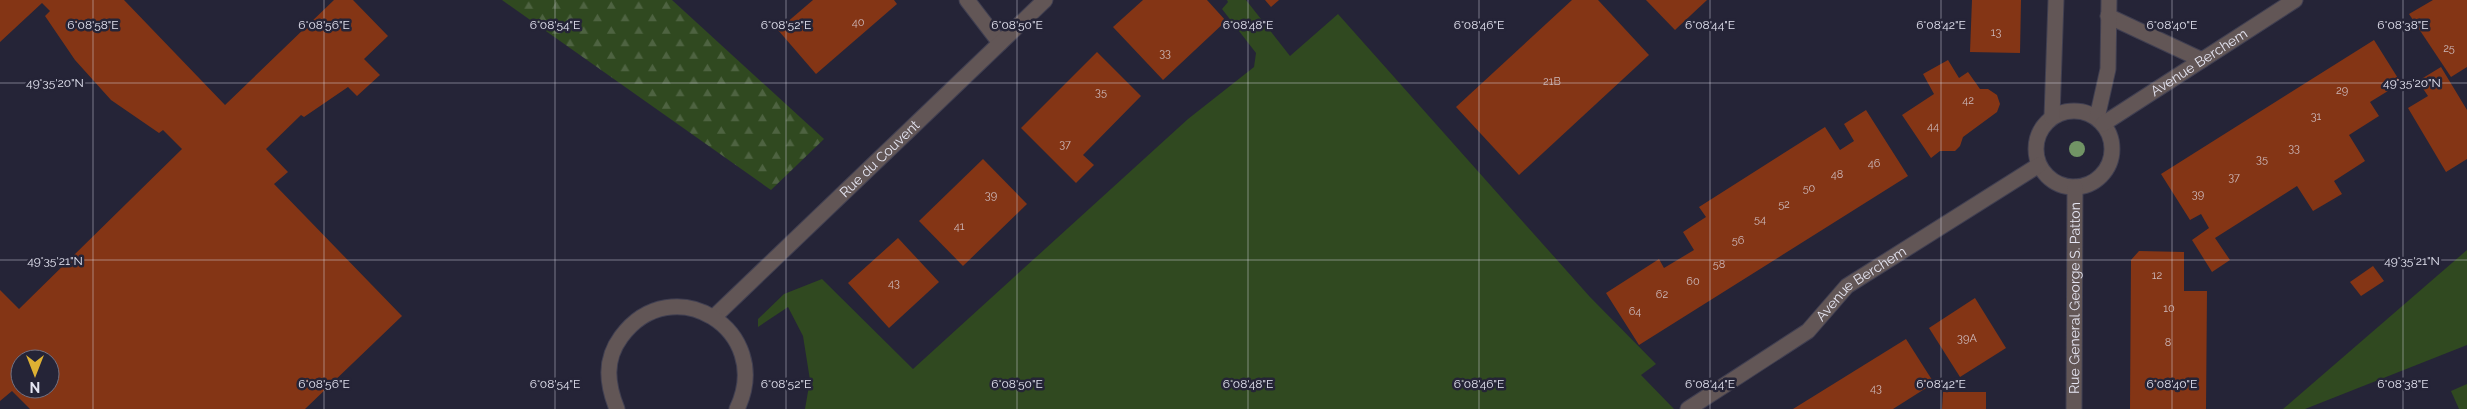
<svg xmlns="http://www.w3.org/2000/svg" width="2467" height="409" viewBox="0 0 2467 409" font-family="Raleway,sans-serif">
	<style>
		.green { fill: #304920 }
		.forest { fill: url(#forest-firs) }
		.building { fill: #843515; fill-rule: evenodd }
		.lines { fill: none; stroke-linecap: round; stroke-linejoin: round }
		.minor-casing { stroke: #403f51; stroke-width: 17 }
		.minor { stroke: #625656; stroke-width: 15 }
		.tree { fill: #719465 }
		.ticks { fill: none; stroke: #e5e5f2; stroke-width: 1; stroke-opacity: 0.45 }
		.labels { text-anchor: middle; stroke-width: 5; stroke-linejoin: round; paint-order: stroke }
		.number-label { font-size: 11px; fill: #cdb9bb }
		.street-label { font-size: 14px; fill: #e5e5f2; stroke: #252437 }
		.ticks-label { font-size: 12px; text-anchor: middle; fill: #e5e5f2; stroke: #252437; stroke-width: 5; stroke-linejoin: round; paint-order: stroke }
	</style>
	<defs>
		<pattern id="forest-firs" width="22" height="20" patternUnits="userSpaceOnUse" patternTransform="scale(1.25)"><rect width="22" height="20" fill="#304920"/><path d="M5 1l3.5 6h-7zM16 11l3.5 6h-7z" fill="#4e6341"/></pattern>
	</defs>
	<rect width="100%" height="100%" fill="#252437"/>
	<g class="green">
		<path d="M 1227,0 L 1246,0 L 1290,56 L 1338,14 L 1590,297 L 1656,364 L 1641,375 L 1674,409 L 805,409 L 810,380 L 803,336 L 788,307 L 758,327 L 758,319 L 784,294 L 822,279 L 913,369 L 1188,119 L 1254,67 L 1256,53 L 1222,9 L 1228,2 Z"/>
		<path d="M 2467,250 L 2467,345 L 2305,409 L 2283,409 Z"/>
		<path d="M 2467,384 L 2467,409 L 2459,409 L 2451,391 Z"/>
	</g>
	<path class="forest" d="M 502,0 L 672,0 L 824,139 L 771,190 Z"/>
	<g class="building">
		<path d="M 0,0 L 124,0 L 225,105 L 334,0 L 353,0 L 388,36 L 364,59 L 380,75 L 357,96 L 348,87 L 304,117 L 301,115 L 266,149 L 288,172 L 274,184 L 402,316 L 305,409 L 30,409 L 12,391 L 0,401 L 0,290 L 19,309 L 182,149 L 163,130 L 159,133 L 111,100 L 75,60 L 45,16 L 50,11 L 42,3 L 0,42 ZM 20,359 L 50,359 L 50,389 L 20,389 Z"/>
		<path d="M 813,0 L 894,0 L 897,4 L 816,74 L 778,30 Z"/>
		<path d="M 1143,0 L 1207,0 L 1226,21 L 1163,80 L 1113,27 Z"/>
		<path d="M 1265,0 L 1279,0 L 1271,7 Z"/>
		<path d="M 1572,0 L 1598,0 L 1649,55 L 1519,175 L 1456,107 Z"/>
		<path d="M 1646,0 L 1707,0 L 1675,30 Z"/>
		<path d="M 1972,0 L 2021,0 L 2020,53 L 1970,52 Z"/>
		<path d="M 2433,0 L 2467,0 L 2467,67 L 2451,77 L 2409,14 Z"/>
		<path d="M 2374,40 L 2401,83 L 2370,102 L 2379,116 L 2349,135 L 2365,161 L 2334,181 L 2342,194 L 2313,211 L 2297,186 L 2215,238 L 2230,260 L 2212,272 L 2192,240 L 2209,228 L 2201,214 L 2190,220 L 2161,174 Z"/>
		<path d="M 1097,52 L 1141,96 L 1083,155 L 1094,165 L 1076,183 L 1021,128 Z"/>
		<path d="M 1948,60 L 1959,78 L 1968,72 L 1980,89 L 1988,89 L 1997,95 L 2000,104 L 1997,112 L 1963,137 L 1960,146 L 1955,151 L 1940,151 L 1931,158 L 1902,115 L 1934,94 L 1923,74 Z"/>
		<path d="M 2441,67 L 2467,110 L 2467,159 L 2446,172 L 2408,108 L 2428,96 L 2418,81 Z"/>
		<path d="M 1866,110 L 1908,176 L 1639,345 L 1606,293 L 1659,259 L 1664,268 L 1694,250 L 1683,232 L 1706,217 L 1699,207 L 1825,127 L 1840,150 L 1854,141 L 1844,124 Z"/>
		<path d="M 983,159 L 1027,204 L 963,266 L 919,221 Z"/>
		<path d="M 898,238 L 939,282 L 889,328 L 848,283 Z"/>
		<path d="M 2139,251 L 2184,252 L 2184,291 L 2207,291 L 2206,409 L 2130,409 L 2131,260 Z"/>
		<path d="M 2373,266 L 2384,281 L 2361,296 L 2350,282 Z"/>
		<path d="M 1975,298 L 2006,348 L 1960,377 L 1929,328 Z"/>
		<path d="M 1906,339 L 1934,383 L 1893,409 L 1793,409 Z"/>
		<path d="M 1943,392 L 1986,392 L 1986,409 L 1942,409 Z"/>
	</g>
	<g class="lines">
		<defs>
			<g id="minor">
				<path d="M 967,0 L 1000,43"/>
				<path d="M 2108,16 L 2202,60"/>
				<circle cx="2074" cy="149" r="38"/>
				<path d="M 2052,117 L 2056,0"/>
				<path d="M 2097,118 L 2108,69 L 2109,0"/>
				<path id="s1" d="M 2103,124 L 2295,0"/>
				<path id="s2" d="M 714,317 L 1045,0"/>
				<path d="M 617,409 C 607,384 604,360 621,337 C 672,267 775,330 737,409"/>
				<path id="s3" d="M 1688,409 L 1808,331 L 1847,286 L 2039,165"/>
				<path id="s4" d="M 2074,409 L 2075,187"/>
			</g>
		</defs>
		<use href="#minor" class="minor-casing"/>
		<use href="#minor" class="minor"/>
	</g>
	<circle class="tree" cx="2077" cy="149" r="8"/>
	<path class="ticks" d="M 93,0 L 93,409M 324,0 L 324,409M 555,0 L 555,409M 786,0 L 786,409M 1017,0 L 1017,409M 1248,0 L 1248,409M 1479,0 L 1479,409M 1710,0 L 1710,409M 1941,0 L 1941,409M 2172,0 L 2172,409M 2403,0 L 2403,409M 0,83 L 2467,83M 0,260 L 2467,260"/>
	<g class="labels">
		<g class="number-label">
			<text x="858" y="26">40</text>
			<text x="1996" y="36">13</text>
			<text x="2449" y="52">25</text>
			<text x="1165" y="57">33</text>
			<text x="1552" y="85">21B</text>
			<text x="2342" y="94">29</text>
			<text x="1101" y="96">35</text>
			<text x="1968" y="104">42</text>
			<text x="2316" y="120">31</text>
			<text x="1933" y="130">44</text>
			<text x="1065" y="148">37</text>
			<text x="2294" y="152">33</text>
			<text x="2262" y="163">35</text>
			<text x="1874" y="167">46</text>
			<text x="1837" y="178">48</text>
			<text x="2234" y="181">37</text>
			<text x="1809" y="192">50</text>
			<text x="2198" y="198">39</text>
			<text x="991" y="199">39</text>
			<text x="1784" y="208">52</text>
			<text x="1760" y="223">54</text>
			<text x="959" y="230">41</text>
			<text x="1738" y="244">56</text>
			<text x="1719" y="268">58</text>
			<text x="2157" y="279">12</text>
			<text x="1693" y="285">60</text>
			<text x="894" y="287">43</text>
			<text x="1662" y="298">62</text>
			<text x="2169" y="312">10</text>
			<text x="1635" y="315">64</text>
			<text x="1967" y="342">39A</text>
			<text x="2168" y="346">8</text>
			<text x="1876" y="392">43</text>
		</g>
		<g class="street-label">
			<text dy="5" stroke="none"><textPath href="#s1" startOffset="114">Avenue Berchem</textPath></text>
			<text dy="5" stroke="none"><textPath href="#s2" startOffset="229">Rue du Couvent</textPath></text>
			<text dy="5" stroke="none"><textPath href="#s3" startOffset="215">Avenue Berchem</textPath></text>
			<text dy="5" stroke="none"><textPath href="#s4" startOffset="111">Rue General George S. Patton</textPath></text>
		</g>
	</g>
	<g class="ticks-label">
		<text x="93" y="29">6°08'58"E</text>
		<text x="324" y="29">6°08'56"E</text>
		<text x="555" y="29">6°08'54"E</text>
		<text x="786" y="29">6°08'52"E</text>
		<text x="1017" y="29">6°08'50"E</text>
		<text x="1248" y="29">6°08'48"E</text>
		<text x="1479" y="29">6°08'46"E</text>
		<text x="1710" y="29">6°08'44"E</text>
		<text x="1941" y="29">6°08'42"E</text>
		<text x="2172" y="29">6°08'40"E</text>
		<text x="2403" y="29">6°08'38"E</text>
		<text x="2412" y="87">49°35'20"N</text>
		<text x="55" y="87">49°35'20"N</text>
		<text x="2412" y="265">49°35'21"N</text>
		<text x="55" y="265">49°35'21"N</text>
		<text x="324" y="388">6°08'56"E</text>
		<text x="555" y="388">6°08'54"E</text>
		<text x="786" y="388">6°08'52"E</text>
		<text x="1017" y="388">6°08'50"E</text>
		<text x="1248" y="388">6°08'48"E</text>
		<text x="1479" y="388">6°08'46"E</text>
		<text x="1710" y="388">6°08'44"E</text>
		<text x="1941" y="388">6°08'42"E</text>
		<text x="2172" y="388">6°08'40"E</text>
		<text x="2403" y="388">6°08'38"E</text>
	</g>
	<g transform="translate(35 374) rotate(180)"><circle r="24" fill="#252437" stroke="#727182"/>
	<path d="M0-4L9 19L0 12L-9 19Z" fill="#deb133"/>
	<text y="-8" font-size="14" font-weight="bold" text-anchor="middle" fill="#e5e5f2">N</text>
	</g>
</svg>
